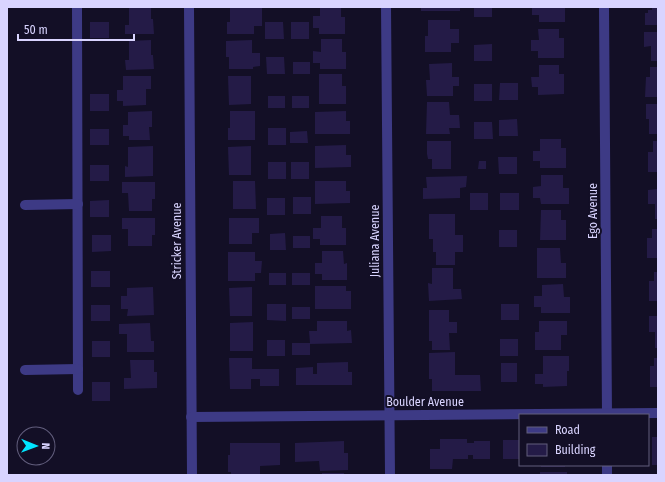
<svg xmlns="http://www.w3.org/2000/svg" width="665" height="482" viewBox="0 0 665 482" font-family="'Fira Sans Condensed',sans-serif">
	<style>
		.building { fill: #241b47 }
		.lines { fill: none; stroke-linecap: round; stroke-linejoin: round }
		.minor { stroke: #3d3a85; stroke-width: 10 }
		.labels { text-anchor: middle; stroke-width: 4; stroke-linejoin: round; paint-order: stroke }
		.street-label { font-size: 12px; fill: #d9d4ff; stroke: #130f26 }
	</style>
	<rect width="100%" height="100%" fill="#130f26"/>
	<g class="building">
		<path d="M 129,7 L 151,7 L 151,19 L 153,19 L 154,34 L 125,34 L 125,25 L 129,25 Z"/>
		<path d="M 230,7 L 262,7 L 262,26 L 254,26 L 254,34 L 227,34 L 227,22 L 230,22 Z"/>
		<path d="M 320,7 L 341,7 L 341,17 L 345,17 L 345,34 L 319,34 L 319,28 L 313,28 L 313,16 L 320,16 Z"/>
		<rect x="421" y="7" width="39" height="4"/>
		<rect x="474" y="7" width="18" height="10"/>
		<path d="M 532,7 L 565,7 L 565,22 L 539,22 L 539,15 L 532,15 Z"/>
		<path d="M 652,7 L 658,7 L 658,25 L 645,25 L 645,13 L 648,13 L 648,10 L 652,10 Z"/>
		<path d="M 428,20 L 450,20 L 450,29 L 459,29 L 459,43 L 451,43 L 451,52 L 425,52 L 425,36 L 428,36 Z"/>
		<rect x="90" y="22" width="19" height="16"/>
		<path d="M 265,22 L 283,22 L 284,39 L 265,39 Z"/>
		<rect x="291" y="22" width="18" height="17"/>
		<path d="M 538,29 L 559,29 L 559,38 L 564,38 L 564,58 L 538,58 L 538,51 L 531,51 L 531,40 L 539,40 Z"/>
		<path d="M 644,32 L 658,32 L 658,61 L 651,61 L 651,46 L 644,47 Z"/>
		<path d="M 321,39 L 342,39 L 342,52 L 346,52 L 346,69 L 320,69 L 320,63 L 313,63 L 313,51 L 321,52 Z"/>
		<path d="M 151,40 L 151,55 L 153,55 L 154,69 L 126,70 L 125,60 L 129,60 L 129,41 Z"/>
		<path d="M 252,40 L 252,53 L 260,53 L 260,66 L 253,67 L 253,69 L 229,69 L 229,57 L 226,57 L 226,41 Z"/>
		<path d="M 492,44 L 492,61 L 474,61 L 474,45 Z"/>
		<path d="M 266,57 L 284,57 L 285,74 L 267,74 Z"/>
		<rect x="293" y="62" width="17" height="12"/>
		<path d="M 452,63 L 452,77 L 459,77 L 459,86 L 453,86 L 453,96 L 427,96 L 426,80 L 430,80 L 429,64 Z"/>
		<path d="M 539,65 L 559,65 L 559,74 L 564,74 L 564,94 L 538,95 L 538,87 L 532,87 L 531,77 L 539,77 Z"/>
		<path d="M 650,67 L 658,67 L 658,97 L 645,97 L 646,77 L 650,77 Z"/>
		<path d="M 319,74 L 342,74 L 342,86 L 346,86 L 346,104 L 319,104 Z"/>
		<path d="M 123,76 L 151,76 L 151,89 L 146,89 L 146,105 L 123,106 L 123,101 L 117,101 L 117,90 L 123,90 Z"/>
		<path d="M 228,76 L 251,76 L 251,104 L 229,105 Z"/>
		<path d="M 500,83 L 518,83 L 518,100 L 499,100 Z"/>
		<rect x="474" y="84" width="18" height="17"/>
		<rect x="90" y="94" width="19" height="17"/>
		<rect x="268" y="96" width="17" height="12"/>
		<rect x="292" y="96" width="17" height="12"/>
		<path d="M 427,102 L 449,102 L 450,115 L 459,115 L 460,128 L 449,128 L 450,134 L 426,134 Z"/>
		<path d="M 646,104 L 658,104 L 658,134 L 649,134 L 649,119 L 646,119 Z"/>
		<path d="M 152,111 L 152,127 L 149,127 L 150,140 L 129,140 L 129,136 L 123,136 L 123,125 L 128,125 L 128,112 Z"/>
		<path d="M 230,111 L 255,111 L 255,140 L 228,140 L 228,128 L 230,128 Z"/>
		<path d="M 346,111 L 346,121 L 350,121 L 350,134 L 315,134 L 315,112 Z"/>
		<path d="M 517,119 L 518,136 L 499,136 L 499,120 Z"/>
		<path d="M 474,122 L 492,122 L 493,139 L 474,139 Z"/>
		<rect x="268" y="128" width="18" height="17"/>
		<rect x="90" y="129" width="19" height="16"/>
		<path d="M 307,131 L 308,143 L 290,143 L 290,132 Z"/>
		<path d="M 540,139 L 561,139 L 561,148 L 566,148 L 566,168 L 540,168 L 540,161 L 533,161 L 533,151 L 540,151 Z"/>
		<path d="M 427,141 L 451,141 L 451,169 L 432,169 L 432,159 L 428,159 L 427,154 Z"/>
		<path d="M 653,141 L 658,141 L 658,172 L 648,172 L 648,152 L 653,152 Z"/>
		<path d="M 346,145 L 346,155 L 351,155 L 351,167 L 315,168 L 315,146 Z"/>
		<path d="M 153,146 L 153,176 L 125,177 L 125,166 L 128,167 L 128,147 Z"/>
		<path d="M 251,146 L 251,175 L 229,175 L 228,147 Z"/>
		<path d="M 498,157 L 517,157 L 517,174 L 499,174 Z"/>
		<path d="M 479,161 L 486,161 L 486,169 L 478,169 Z"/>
		<rect x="268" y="162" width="18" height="17"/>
		<rect x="291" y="162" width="18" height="17"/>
		<rect x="90" y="165" width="19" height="16"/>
		<path d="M 541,175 L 563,175 L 563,188 L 569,188 L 569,204 L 541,204 L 540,198 L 533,198 L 533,187 L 541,186 Z"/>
		<path d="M 467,176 L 466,187 L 460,188 L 460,198 L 423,199 L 423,188 L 427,188 L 426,177 Z"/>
		<path d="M 233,181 L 255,181 L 256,209 L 233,209 Z"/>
		<path d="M 315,181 L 346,181 L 346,191 L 350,191 L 350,203 L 315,204 Z"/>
		<path d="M 122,182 L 155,182 L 155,199 L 152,199 L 152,211 L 129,211 L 128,193 L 122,193 Z"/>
		<path d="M 658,189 L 658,219 L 655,219 L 655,204 L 648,204 L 648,190 Z"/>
		<rect x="470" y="193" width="18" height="17"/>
		<rect x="500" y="193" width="19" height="17"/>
		<rect x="293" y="197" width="18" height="17"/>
		<rect x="267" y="198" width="18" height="17"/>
		<path d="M 109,200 L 109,217 L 90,217 L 90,201 Z"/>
		<path d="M 541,210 L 561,210 L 561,220 L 566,220 L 566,240 L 540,240 Z"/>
		<path d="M 429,214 L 455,214 L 455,235 L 463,235 L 463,252 L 455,252 L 455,265 L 436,265 L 436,252 L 433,252 L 433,239 L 429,239 Z"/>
		<path d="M 321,216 L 342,216 L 342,228 L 346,228 L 346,245 L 320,245 L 320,239 L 313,239 L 313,228 L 321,228 Z"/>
		<path d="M 122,218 L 155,218 L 155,235 L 152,235 L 152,246 L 128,246 L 128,229 L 122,229 Z"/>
		<path d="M 229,218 L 259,218 L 259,233 L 252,233 L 252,244 L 229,244 Z"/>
		<path d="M 652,229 L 658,229 L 658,258 L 647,258 L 647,238 L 652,238 Z"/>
		<rect x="499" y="230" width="18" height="17"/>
		<path d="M 285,233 L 286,250 L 270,250 L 270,234 Z"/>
		<path d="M 92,235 L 111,235 L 111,251 L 92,252 Z"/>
		<rect x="293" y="236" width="17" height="12"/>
		<path d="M 537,248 L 560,248 L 561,263 L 566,263 L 566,278 L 537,278 Z"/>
		<path d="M 322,251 L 343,251 L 344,264 L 347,263 L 347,280 L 322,280 L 322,274 L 315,274 L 315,263 L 322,263 Z"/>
		<path d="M 228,252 L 255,252 L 255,261 L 262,261 L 261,273 L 255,273 L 255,281 L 228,281 Z"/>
		<path d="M 432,268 L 453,268 L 453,289 L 461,289 L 462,299 L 429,301 L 428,283 L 432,284 Z"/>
		<rect x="91" y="271" width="19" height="16"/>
		<path d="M 654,272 L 658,272 L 658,301 L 649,301 L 649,281 L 654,281 Z"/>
		<rect x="269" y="273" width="17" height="12"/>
		<rect x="292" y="273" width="18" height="12"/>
		<path d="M 563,284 L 564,297 L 570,297 L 570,313 L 541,313 L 541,307 L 534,307 L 534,296 L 542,296 L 542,285 Z"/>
		<path d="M 315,286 L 346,286 L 346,291 L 351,291 L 351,309 L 315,309 Z"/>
		<path d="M 153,287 L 154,315 L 127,316 L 128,309 L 121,309 L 121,296 L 127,296 L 127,288 Z"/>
		<path d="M 252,287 L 252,316 L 230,316 L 229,288 Z"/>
		<path d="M 267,304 L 286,304 L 286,321 L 267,320 Z"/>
		<rect x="501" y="304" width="18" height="16"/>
		<rect x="91" y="305" width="19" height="16"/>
		<rect x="292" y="307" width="18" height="12"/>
		<path d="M 429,310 L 449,310 L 449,322 L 457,322 L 457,333 L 449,333 L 450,350 L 432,350 L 432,341 L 429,341 Z"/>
		<path d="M 649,316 L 658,316 L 658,348 L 655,348 L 655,332 L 649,332 Z"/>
		<path d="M 317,321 L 347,321 L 347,331 L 351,330 L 352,343 L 310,344 L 310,355 L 292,355 L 292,343 L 310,343 L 309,331 L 317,331 Z"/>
		<path d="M 539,321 L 567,321 L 567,335 L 561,335 L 561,350 L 535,350 L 535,332 L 539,332 Z"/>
		<path d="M 253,322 L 253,351 L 230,351 L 230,323 Z"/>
		<path d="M 150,323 L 151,341 L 154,341 L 154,352 L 127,352 L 127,334 L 119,334 L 119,324 Z"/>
		<rect x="500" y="339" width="18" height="17"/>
		<rect x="267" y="340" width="18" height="16"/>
		<rect x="92" y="341" width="18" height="16"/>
		<path d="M 455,352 L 455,375 L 480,375 L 481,391 L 432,391 L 432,379 L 429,379 L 429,353 Z"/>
		<path d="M 543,356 L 569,356 L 569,371 L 567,371 L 567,386 L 543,387 L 543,384 L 535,384 L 535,374 L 543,374 Z"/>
		<path d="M 229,358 L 252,358 L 252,369 L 279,369 L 279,386 L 260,386 L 260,379 L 251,379 L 251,389 L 230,389 Z"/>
		<path d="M 654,358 L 658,358 L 658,387 L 650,387 L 650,366 L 654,366 Z"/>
		<path d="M 130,360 L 154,360 L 154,372 L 157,372 L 157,388 L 124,389 L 124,378 L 131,378 Z"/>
		<path d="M 348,362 L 348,372 L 352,372 L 352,385 L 296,385 L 296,368 L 313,367 L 313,374 L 317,374 L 317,363 Z"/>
		<rect x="501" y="363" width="16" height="19"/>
		<rect x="92" y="382" width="18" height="19"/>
		<rect x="652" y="437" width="6" height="28"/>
		<path d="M 440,439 L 467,439 L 467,443 L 474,443 L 474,441 L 490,441 L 490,459 L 473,459 L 473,455 L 468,455 L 468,459 L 453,459 L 452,469 L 430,469 L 430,449 L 440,449 Z"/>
		<rect x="503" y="440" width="17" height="19"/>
		<path d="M 344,441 L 344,453 L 348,453 L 348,470 L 320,471 L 319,461 L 295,462 L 295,443 Z"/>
		<path d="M 230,443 L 280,443 L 280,465 L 260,466 L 260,475 L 231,475 L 231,472 L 228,472 L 228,455 L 230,455 Z"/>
		<rect x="541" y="465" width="24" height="2"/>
		<rect x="540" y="472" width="27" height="3"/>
		<rect x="322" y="473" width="22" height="2"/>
	</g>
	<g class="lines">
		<g class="minor">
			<path d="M 77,7 L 78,390"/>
			<path d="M 189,7 L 192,475"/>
			<path d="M 386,7 L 390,475"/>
			<path d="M 604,7 L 607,415"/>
			<path d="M 25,205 L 78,204"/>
			<path d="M 25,370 L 78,369"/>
			<path d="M 191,417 L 658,413"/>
			<path d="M 607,465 L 607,475"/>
		</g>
	</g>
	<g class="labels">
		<g class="street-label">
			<text transform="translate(593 211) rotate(-90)" y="4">Ego Avenue</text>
			<text transform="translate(177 241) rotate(-90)" y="4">Stricker Avenue</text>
			<text transform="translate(375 241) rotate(-90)" y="4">Juliana Avenue</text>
			<text x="425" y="406">Boulder Avenue</text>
		</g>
	</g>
	<rect width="665" height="482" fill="none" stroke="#d9d4ff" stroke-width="16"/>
	<rect x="519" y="414" width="130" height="52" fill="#130f26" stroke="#625e7d"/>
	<rect x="527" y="427" width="20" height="6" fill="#3d3a85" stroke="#625e7d"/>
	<text x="555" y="434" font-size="12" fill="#d9d4ff">Road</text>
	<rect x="527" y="444" width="20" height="12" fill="#241b47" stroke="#625e7d"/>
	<text x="555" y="454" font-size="12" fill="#d9d4ff">Building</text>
	<g transform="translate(36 446) rotate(91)"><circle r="19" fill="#130f26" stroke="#625e7d"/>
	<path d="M0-3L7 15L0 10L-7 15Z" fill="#00e5ff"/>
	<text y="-6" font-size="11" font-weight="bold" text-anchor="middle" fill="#d9d4ff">N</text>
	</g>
	<path d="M18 34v6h116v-6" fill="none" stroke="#d9d4ff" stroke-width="2"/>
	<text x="24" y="34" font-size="12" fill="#d9d4ff" stroke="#130f26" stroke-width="3" paint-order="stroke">50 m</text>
</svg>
